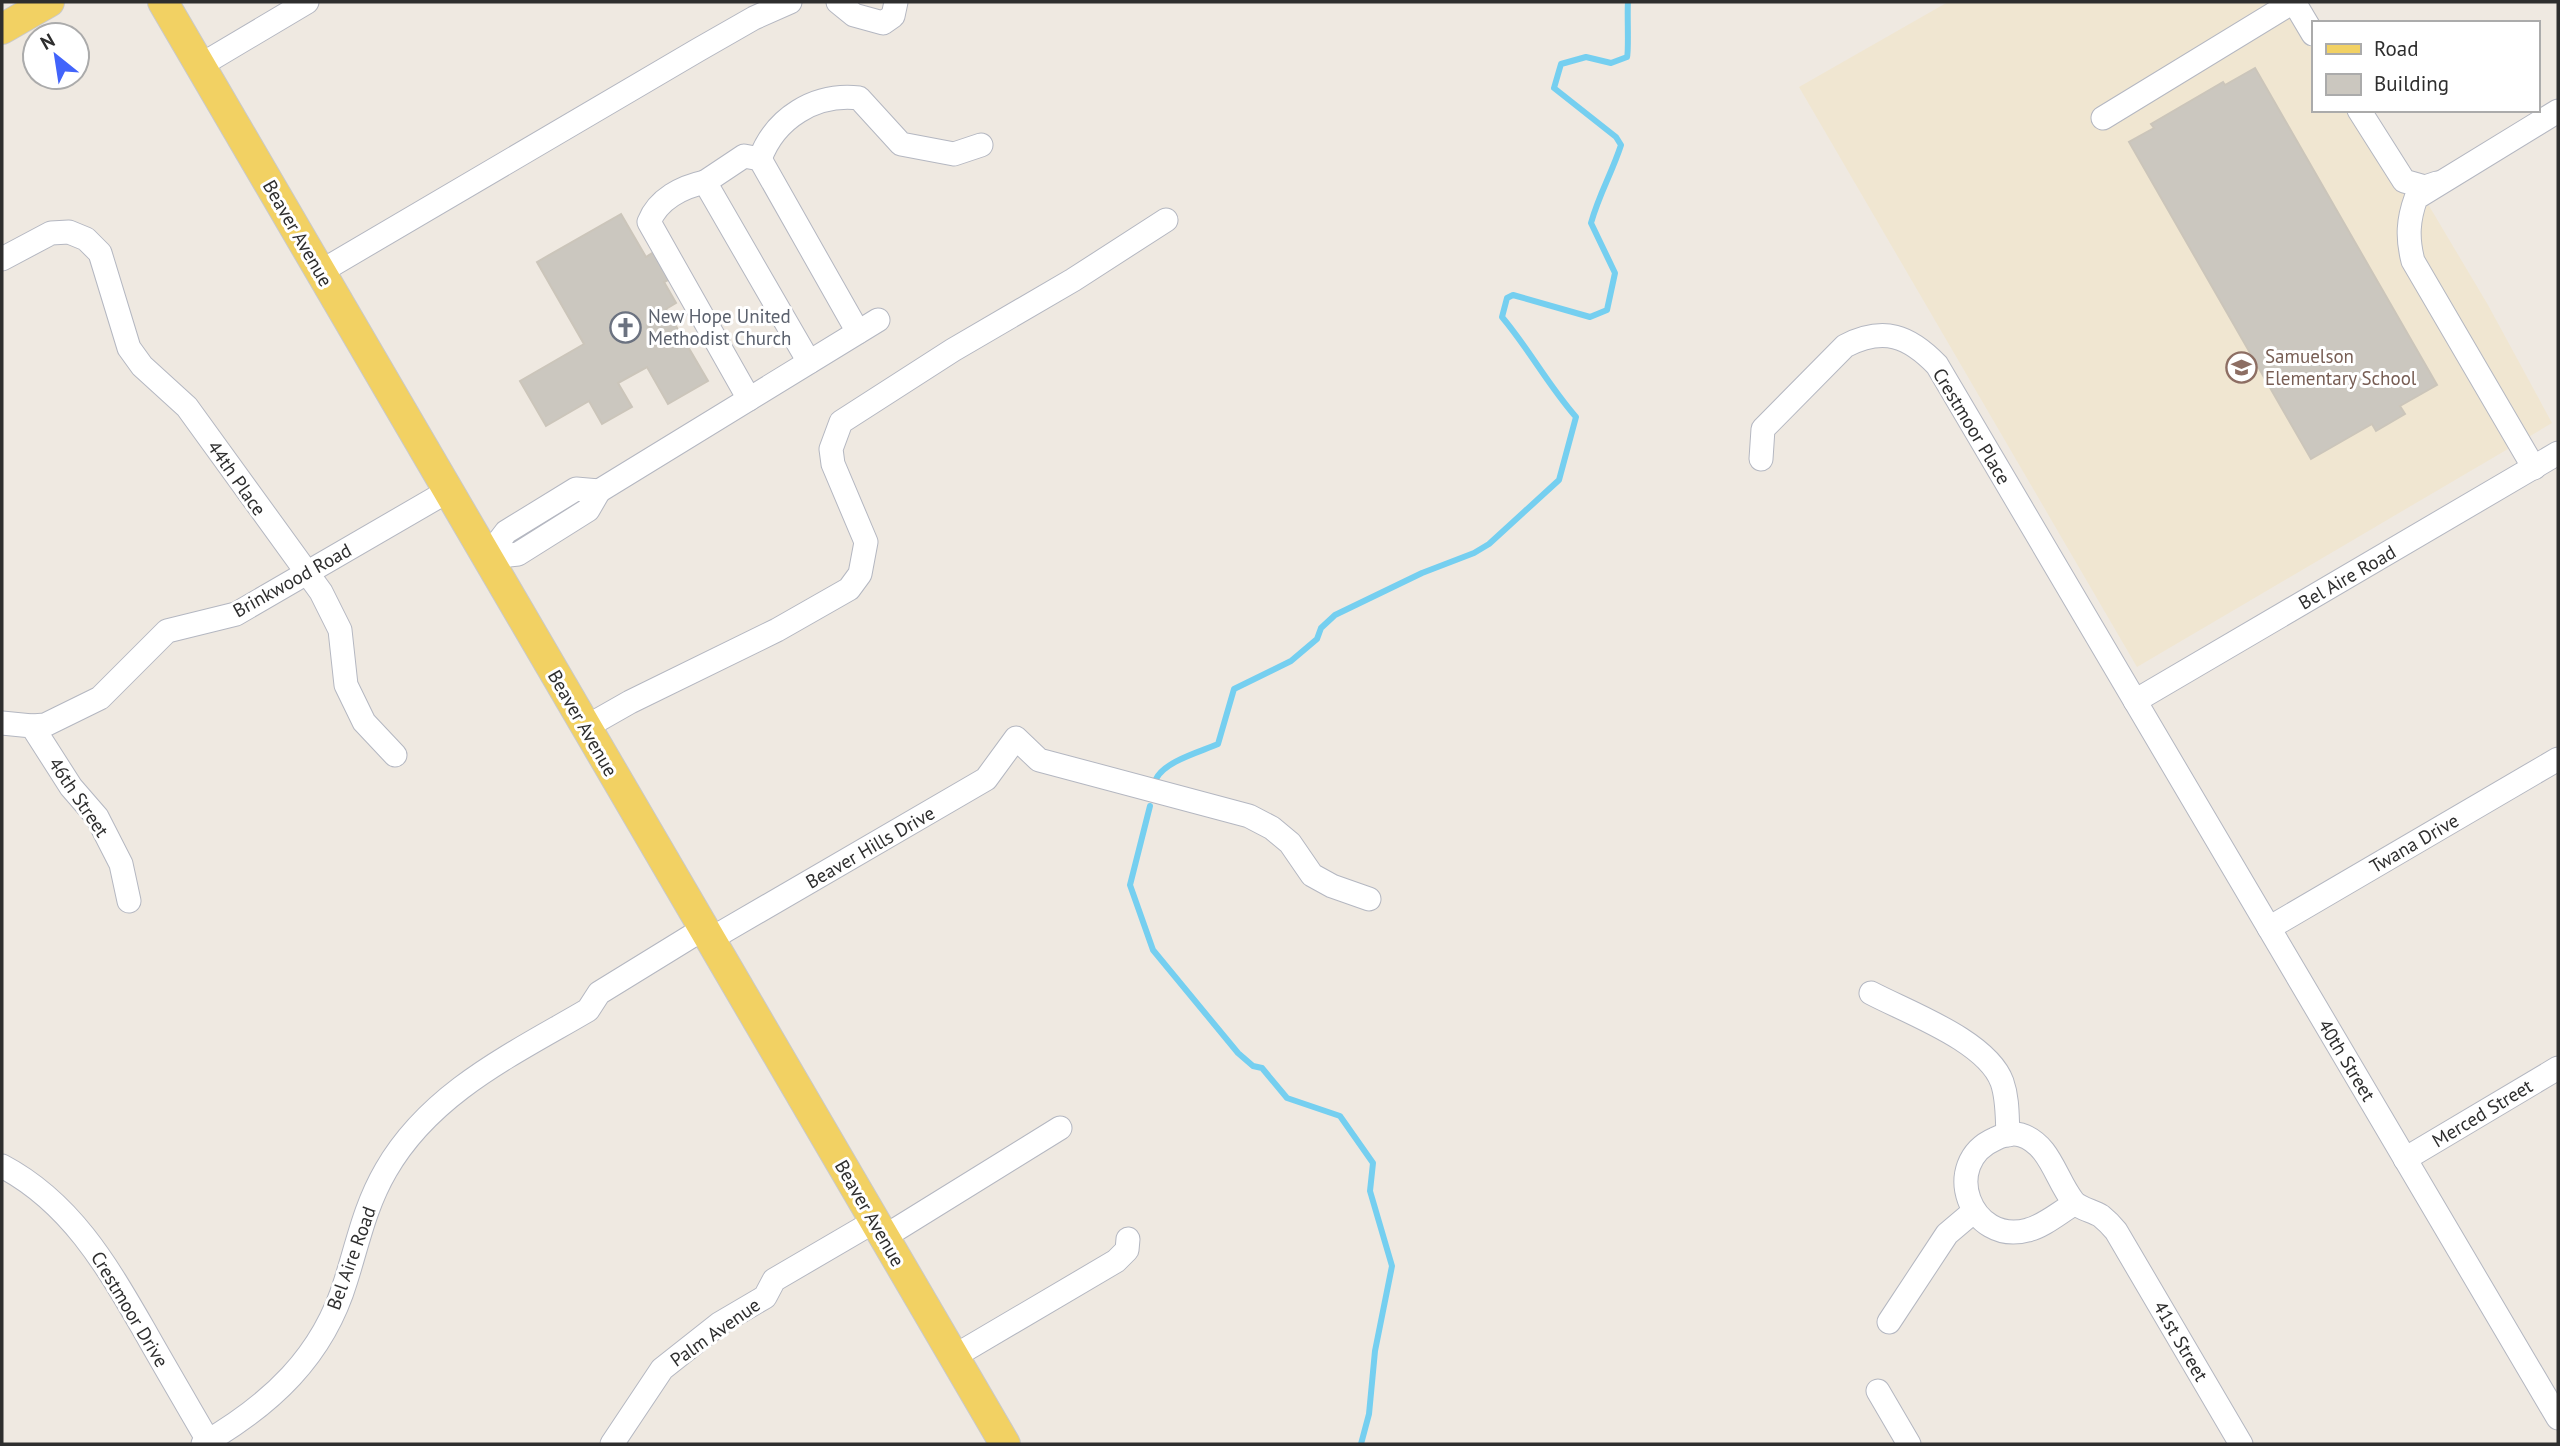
<svg xmlns="http://www.w3.org/2000/svg" width="2560" height="1446" viewBox="0 0 2560 1446" font-family="'PT Sans',sans-serif">
	<style>
		.education { fill: #f0e6d1 }
		.lines { fill: none; stroke-linecap: round; stroke-linejoin: round }
		.stream { stroke: #75cff0; stroke-width: 6 }
		.building { fill: #cbc7bf; stroke: #cbc5ba; stroke-width: 2 }
		.minor-casing { stroke: #b4b7c1; stroke-width: 25 }
		.major-casing { stroke: #c9c9c9; stroke-width: 32 }
		.minor { stroke: #fff; stroke-width: 23 }
		.major { stroke: #f2d163; stroke-width: 30 }
		.labels { text-anchor: middle; stroke-width: 6; stroke-linejoin: round; paint-order: stroke }
		.street-label { font-size: 19px; fill: #2e2e2e; stroke: #fff }
		.worship-label { font-size: 19px; fill: #5b616d; stroke: #fff; text-anchor: start }
		.education-label { font-size: 19px; fill: #785e54; stroke: #fff; text-anchor: start }
	</style>
	<rect width="100%" height="100%" fill="#efe9e1"/>
	<path class="education" d="M 1948,2 L 2308,2 L 2321,23 L 2313,23 L 2313,110 L 2372,110 L 2488,305 L 2552,423 L 2137,667 L 1799,87 Z"/>
	<g class="lines">
		<g class="stream">
			<path d="M 1156,779 C 1165,761 1200,752 1218,744 L 1234,689 L 1291,661 L 1317,639 L 1321,628 L 1335,615 L 1422,573 L 1474,553 L 1489,544 L 1559,480 L 1576,417 C 1548,385 1529,349 1502,317 L 1507,298 L 1513,295 L 1590,317 L 1607,310 L 1615,273 L 1591,223 C 1599,194 1612,173 1621,145 L 1616,137 L 1554,88 L 1561,64 L 1586,57 L 1611,63 L 1627,57 C 1629,51 1627,13 1628,2"/>
			<path d="M 1150,806 L 1130,885 L 1153,950 L 1238,1053 L 1253,1066 L 1262,1068 L 1287,1098 L 1340,1116 L 1373,1163 L 1370,1191 L 1392,1266 L 1375,1351 L 1369,1414 L 1361,1444"/>
		</g>
	</g>
	<g class="building">
		<path d="M 2255,68 L 2437,385 L 2400,406 L 2405,414 L 2376,431 L 2372,424 L 2311,459 L 2129,142 L 2154,128 L 2151,124 L 2223,82 L 2225,85 Z"/>
		<path d="M 621,214 L 646,257 L 654,252 L 670,279 L 664,282 L 676,303 L 666,309 L 708,381 L 668,404 L 647,367 L 618,383 L 632,407 L 602,424 L 589,401 L 546,426 L 520,381 L 584,344 L 537,262 Z"/>
	</g>
	<g class="lines">
		<defs>
			<g id="minor">
				<path d="M 838,2 L 854,15 L 883,23 L 893,16 L 896,2"/>
				<path d="M 2294,2 L 2313,34"/>
				<path d="M 201,65 L 307,2"/>
				<path d="M 2359,110 L 2404,181 L 2425,187 L 2437,183"/>
				<path d="M 2103,118 L 2293,2"/>
				<path d="M 760,159 C 775,118 815,93 859,98 L 901,144 L 954,154 L 981,145"/>
				<path d="M 705,182 L 744,156 L 760,159 L 858,332"/>
				<path d="M 2,259 L 51,233 L 69,232 L 86,239 L 100,253 L 129,348 L 142,366 L 187,407 L 321,592 L 340,630 L 346,685 L 364,722 L 395,755"/>
				<path d="M 320,272 L 698,50 L 754,18 L 790,2"/>
				<path d="M 749,399 L 649,222 C 658,199 682,187 705,182 L 809,362"/>
				<path d="M 1761,459 L 1763,429 L 1845,346 C 1884,326 1909,336 1937,365 L 2558,1418"/>
				<path d="M 2534,468 L 2413,261 C 2407,238 2408,220 2416,198 L 2558,111"/>
				<path d="M 576,489 L 599,491 L 588,510 L 518,554 L 486,558 L 506,532 Z"/>
				<path d="M 599,491 L 878,320"/>
				<path d="M 2135,701 L 2558,453"/>
				<path d="M 2,723 L 32,726 L 71,787 L 97,817 L 121,864 L 129,901"/>
				<path d="M 32,726 L 45,725 L 100,698 L 167,631 L 236,614 L 448,491"/>
				<path d="M 586,727 L 630,702 L 777,630 L 849,589 L 860,574 L 866,542 L 833,464 L 831,449 L 841,422 L 953,350 L 1073,280 L 1166,220"/>
				<path d="M 2269,928 L 2558,759"/>
				<path d="M 709,940 L 986,779 L 1016,738 L 1039,760 L 1249,816 L 1272,828 L 1290,843 L 1312,875 L 1332,886 L 1369,899"/>
				<path d="M 1871,993 C 1909,1013 1987,1041 2002,1082 C 2008,1099 2007,1117 2008,1135"/>
				<path d="M 2405,1159 L 2558,1068"/>
				<path d="M 2,1166 C 70,1202 106,1264 143,1328 C 165,1367 188,1406 210,1444"/>
				<path d="M 2074,1204 C 2060,1212 2044,1226 2028,1230 C 1970,1246 1940,1163 1995,1139 C 2003,1135 2013,1133 2021,1135 C 2050,1144 2056,1180 2073,1201 C 2078,1208 2093,1211 2101,1216 C 2106,1220 2111,1225 2116,1231 L 2241,1444"/>
				<path d="M 884,1237 L 1060,1128"/>
				<path d="M 1889,1322 L 1947,1234 L 1973,1212"/>
				<path d="M 953,1357 L 1116,1261 L 1127,1250 L 1128,1239"/>
				<path d="M 1878,1391 L 1909,1444"/>
				<path d="M 203,1444 C 270,1405 323,1357 346,1280 C 358,1242 365,1206 386,1170 C 431,1092 513,1054 588,1010 L 599,993 L 703,929"/>
				<path d="M 612,1444 L 662,1369 L 719,1324 L 765,1297 L 774,1280 L 875,1221"/>
			</g>
			<g id="major">
				<path d="M 163,2 L 1005,1444"/>
				<path d="M 2,29 L 49,2"/>
			</g>
		</defs>
		<use href="#minor" class="minor-casing"/>
		<use href="#major" class="major-casing"/>
		<use href="#minor" class="minor"/>
		<use href="#major" class="major"/>
	</g>
	<defs>
		<symbol id="church-ring" viewBox="-11 -11 22 22"><circle r="9.5" fill="#fff" stroke="#6b7280" stroke-width="1.5"/><path d="M-1.2-6h2.4v3.5h3.3v2.4h-3.3V6h-2.4V-.1h-3.3v-2.4h3.3Z" fill="#6b7280"/></symbol>
		<symbol id="school-ring" viewBox="-11 -11 22 22"><circle r="9.5" fill="#fff" stroke="#8d6e63" stroke-width="1.5"/><path d="M0-5L7-2L0 1L-7-2ZM-4 1L0 2.5L4 1V4Q0 6-4 4Z" fill="#8d6e63"/></symbol>
	</defs>
	<g fill-rule="evenodd">
		<use href="#church-ring" x="608" y="310" width="35" height="35"/>
		<use href="#school-ring" x="2224" y="350" width="35" height="35"/>
	</g>
	<g class="labels">
		<g class="street-label">
			<text transform="translate(298 233) rotate(60)" y="7">Beaver Avenue</text>
			<text transform="translate(1972 426) rotate(59)" y="7">Crestmoor Place</text>
			<text transform="translate(237 478) rotate(55)" y="7">44th Place</text>
			<text transform="translate(2347 577) rotate(-30)" y="7">Bel Aire Road</text>
			<text transform="translate(292 580) rotate(-29)" y="7">Brinkwood Road</text>
			<text transform="translate(583 723) rotate(60)" y="7">Beaver Avenue</text>
			<text transform="translate(79 797) rotate(56)" y="7">46th Street</text>
			<text transform="translate(2414 843) rotate(-30)" y="7">Twana Drive</text>
			<text transform="translate(870 847) rotate(-30)" y="7">Beaver Hills Drive</text>
			<text transform="translate(2347 1060) rotate(59)" y="7">40th Street</text>
			<text transform="translate(2482 1113) rotate(-31)" y="7">Merced Street</text>
			<text transform="translate(870 1213) rotate(60)" y="7">Beaver Avenue</text>
			<text transform="translate(351 1258) rotate(-70)" y="7">Bel Aire Road</text>
			<text transform="translate(130 1309) rotate(59)" y="7">Crestmoor Drive</text>
			<text transform="translate(715 1332) rotate(-35)" y="7">Palm Avenue</text>
			<text transform="translate(2181 1341) rotate(60)" y="7">41st Street</text>
		</g>
		<g class="worship-label">
			<text x="648" y="323">New Hope United<tspan x="648" dy="22">Methodist Church</tspan></text>
		</g>
		<g class="education-label">
			<text x="2265" y="363">Samuelson<tspan x="2265" dy="22">Elementary School</tspan></text>
		</g>
	</g>
	<rect width="2560" height="1446" fill="none" stroke="#2e2e2e" stroke-width="7"/>
	<rect x="2312" y="21" width="228" height="91" fill="#ffffff" stroke="#ababab" stroke-width="2"/>
	<rect x="2326" y="44" width="35" height="10" fill="#f2d163" stroke="#ababab" stroke-width="2"/>
	<text x="2374" y="56" font-size="21" fill="#2e2e2e">Road</text>
	<rect x="2326" y="74" width="35" height="21" fill="#cbc7bf" stroke="#ababab" stroke-width="2"/>
	<text x="2374" y="91" font-size="21" fill="#2e2e2e">Building</text>
	<g transform="translate(56 56) rotate(330)"><circle r="33" fill="#ffffff" stroke="#ababab" stroke-width="2"/>
	<path d="M0-5L12 26L0 18L-12 26Z" fill="#4264fb"/>
	<text y="-10" font-size="19" font-weight="bold" text-anchor="middle" fill="#2e2e2e">N</text>
	</g>
</svg>
